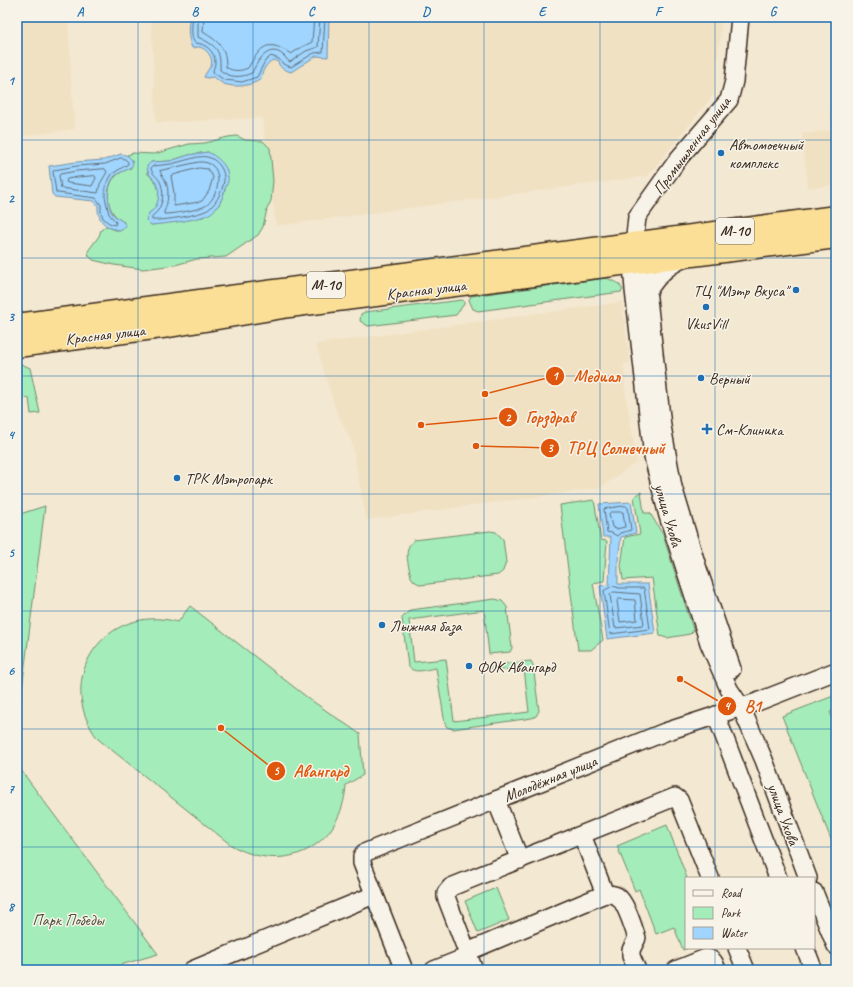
<svg xmlns="http://www.w3.org/2000/svg" width="853" height="987" viewBox="0 0 853 987" font-family="Caveat,sans-serif">
	<style>
		.built { fill: #f1e1c3 }
		.green { fill: #a4ecba; stroke: #708b6c; fill-rule: evenodd }
		.water { fill: #9fd5fe; stroke: #7791a4 }
		.lines { fill: none; stroke-linecap: round; stroke-linejoin: round }
		.shore { stroke: #636e78; stroke-width: 1 }
		.minor-casing { stroke: #3b2a1e; stroke-width: 20 }
		.highway-casing { stroke: #3b2a1e; stroke-width: 25 }
		.minor { stroke: #f7f3e8; stroke-width: 17 }
		.highway { stroke: #fbdf96; stroke-width: 22 }
		.grid { fill: none; stroke: #1f6fb2; stroke-width: 1; stroke-opacity: 0.55 }
		.poi-dot { fill: #1f6fb2; stroke: #f7f3e8; stroke-width: 1.5 }
		.labels { text-anchor: middle; stroke-width: 3; stroke-linejoin: round; paint-order: stroke }
		.shield { fill: #f7f3e8; stroke: #73665b; stroke-width: 1 }
		.shield-label { font-size: 15px; font-weight: bold; fill: #3b2a1e }
		.poi-label { font-size: 16px; fill: #3b2a1e; stroke: #f7f3e8; text-anchor: start }
		.street-label { font-size: 16px; fill: #3b2a1e; stroke: #f7f3e8 }
		.park-label { font-size: 16px; fill: #50513d; stroke: #f7f3e8 }
		.leader { fill: none; stroke: #df570d; stroke-width: 1.5 }
		.callout-dot { fill: #df570d; stroke: #f7f3e8; stroke-width: 1.5 }
		.mark-label { font-size: 12px; text-anchor: middle; font-weight: bold; fill: #fff }
		.callout-label { font-size: 17px; text-anchor: middle; font-weight: bold; fill: #df570d; stroke: #f7f3e8; stroke-width: 3; stroke-linejoin: round; paint-order: stroke }
		.neatline { fill: none; stroke: #1f6fb2; stroke-width: 1.5 }
		.grid-label { font-size: 13px; text-anchor: middle; font-weight: bold; fill: #1f6fb2 }
	</style>
	<rect width="100%" height="100%" fill="#f3e8d2"/>
	<filter id="ink" filterUnits="userSpaceOnUse"><feTurbulence type="fractalNoise" baseFrequency=".025" numOctaves="2"/><feDisplacementMap in="SourceGraphic" scale="8" xChannelSelector="R" yChannelSelector="G"/><feConvolveMatrix kernelMatrix="1 2 1 2 8 2 1 2 1" color-interpolation-filters="sRGB"/></filter>
	<g filter="url(#ink)">
		<g class="built">
			<path d="M 17,17 L 68,17 L 74,129 L 17,137 Z"/>
			<path d="M 151,17 L 722,17 L 714,94 L 648,176 L 276,226 L 262,118 L 156,123 Z"/>
			<path d="M 836,99 L 836,185 L 808,188 L 802,134 L 831,130 L 829,100 Z"/>
			<path d="M 622,302 L 630,363 L 624,364 L 625,390 L 637,462 L 600,488 L 366,520 L 352,443 L 335,408 L 316,344 Z"/>
		</g>
		<g class="green">
			<path d="M 237,136 L 245,140 L 263,141 L 270,148 L 273,181 L 271,201 L 267,209 L 263,227 L 258,235 L 226,257 L 197,259 L 175,265 L 143,269 L 114,265 L 93,260 L 89,256 L 88,251 L 99,236 L 101,230 L 106,226 L 115,230 L 122,230 L 124,222 C 120,220 117,218 114,214 C 106,205 107,187 114,178 C 118,173 125,170 131,168 L 131,159 L 127,155 L 133,153 L 154,154 L 189,144 L 205,143 L 228,137 ZM 208,152 L 228,177 L 223,196 L 219,205 L 203,217 L 151,225 L 149,213 C 159,208 162,193 156,183 C 154,180 151,176 147,173 L 151,162 L 170,161 L 189,155 Z"/>
			<path d="M 607,278 L 619,284 L 623,290 L 621,292 L 478,311 L 473,309 L 469,300 L 471,296 Z"/>
			<path d="M 462,300 L 464,301 L 464,304 L 456,315 L 368,326 L 360,321 L 361,314 L 365,312 Z"/>
			<path d="M 17,362 L 30,368 L 40,413 L 31,414 L 29,398 L 17,400 Z"/>
			<path d="M 641,492 L 644,513 L 650,513 L 663,535 L 693,629 L 693,631 L 690,634 L 667,638 L 660,636 L 652,578 L 623,580 L 621,566 L 625,537 L 640,534 L 634,497 Z"/>
			<path d="M 594,500 L 601,540 L 607,541 L 604,581 L 593,583 L 603,640 L 591,650 L 578,650 L 560,505 Z"/>
			<path d="M 45,506 L 17,729 L 17,515 Z"/>
			<path d="M 490,531 L 496,532 L 503,539 L 506,562 L 503,571 L 498,575 L 421,585 L 414,581 L 411,577 C 409,565 402,549 414,540 Z"/>
			<path d="M 495,599 L 502,601 L 507,607 L 512,648 L 510,652 L 489,654 L 484,610 L 409,620 L 414,662 L 446,659 L 454,721 L 529,712 L 524,668 L 491,671 L 490,665 L 531,661 L 533,665 L 539,711 L 536,716 L 532,718 L 453,729 L 447,727 L 445,724 L 436,668 C 427,669 414,675 408,666 L 402,618 L 410,610 Z"/>
			<path d="M 190,606 L 308,698 L 360,734 L 363,775 L 346,785 C 342,847 285,876 231,845 L 98,739 C 52,679 105,602 178,622 Z"/>
			<path d="M 836,695 L 836,709 L 830,712 L 836,727 L 836,852 L 782,716 Z"/>
			<path d="M 17,765 L 158,954 L 103,970 L 17,970 Z"/>
			<path d="M 667,825 L 687,878 L 686,948 L 688,948 L 683,950 L 674,927 L 656,934 L 639,889 L 635,891 L 617,846 Z"/>
			<path d="M 496,888 L 509,920 L 478,933 L 465,901 Z"/>
		</g>
		<g class="water">
			<path d="M 190,17 L 329,17 L 328,57 L 316,56 L 291,72 C 285,70 280,69 278,62 L 273,60 C 266,64 262,71 261,79 C 252,86 235,88 224,84 C 220,82 216,79 213,77 L 207,78 L 204,77 C 206,72 209,69 211,65 C 214,58 206,48 199,47 C 197,47 195,48 192,48 C 188,38 187,27 190,17 Z"/>
			<path d="M 208,152 C 217,157 228,165 228,177 C 229,181 226,186 225,189 C 223,198 219,207 211,213 C 201,220 164,224 151,225 L 146,220 L 149,213 C 158,208 161,195 157,185 C 154,176 148,178 147,166 L 151,162 L 170,161 L 189,155 Z"/>
			<path d="M 121,154 C 128,155 131,157 133,164 C 129,171 120,171 115,176 C 106,185 107,203 112,213 C 116,219 123,219 126,226 L 122,230 C 107,230 97,221 98,206 L 94,201 L 55,197 L 52,194 L 49,166 L 76,162 L 104,160 Z"/>
			<path d="M 631,502 L 636,533 L 621,537 L 618,560 L 618,584 L 648,584 L 655,633 L 607,639 L 600,586 L 609,585 L 611,537 L 603,537 L 599,504 Z"/>
		</g>
		<g class="lines">
			<g class="shore">
				<path d="M 193,17 C 192,25 190,36 195,43 C 205,43 216,52 215,63 C 215,66 213,69 213,72 L 224,80 L 234,81 L 242,82 L 257,77 L 265,61 L 271,56 L 279,59 L 283,64 L 291,67 L 314,53 L 323,52 L 325,17"/>
				<path d="M 198,17 L 198,37 C 216,46 221,49 220,70 C 230,78 240,78 252,73 C 257,61 269,43 283,55 C 287,58 286,60 290,62 L 306,51 L 318,47 L 320,17"/>
				<path d="M 204,17 L 203,32 C 219,42 226,47 226,67 C 233,72 241,71 248,68 C 261,46 267,38 291,54 L 302,47 L 312,42 L 314,17"/>
				<path d="M 198,157 C 201,157 204,156 207,157 C 215,158 224,168 224,177 C 225,186 217,203 209,209 C 202,215 162,221 152,220 L 152,216 C 162,210 165,195 161,184 C 159,177 151,174 151,168 L 153,166 L 171,164 Z"/>
				<path d="M 121,158 L 125,159 L 128,162 L 128,164 L 112,174 L 105,187 L 105,197 L 109,214 L 116,222 L 115,225 L 109,223 L 103,218 L 101,212 L 101,205 L 96,198 L 58,193 L 56,192 L 53,172 L 54,170 L 77,166 L 105,164 Z"/>
				<path d="M 199,162 C 225,160 221,193 207,205 C 200,210 173,214 164,214 L 164,212 C 168,203 170,189 165,180 C 163,176 161,175 160,171 Z"/>
				<path d="M 199,168 L 208,169 L 213,177 L 209,191 L 202,201 L 199,202 L 174,206 L 174,193 L 171,176 Z"/>
				<path d="M 105,169 L 107,172 L 100,184 L 98,193 L 61,188 L 59,176 L 60,174 L 77,171 Z"/>
				<path d="M 95,176 L 96,178 L 92,186 L 68,183 L 66,182 L 67,179 L 78,177 Z"/>
				<path d="M 626,506 L 628,508 L 631,530 L 620,533 L 617,536 L 612,533 L 607,532 L 604,509 Z"/>
				<path d="M 611,512 L 623,512 L 625,527 L 616,529 L 612,527 L 609,514 Z"/>
				<path d="M 613,586 L 619,588 L 644,588 L 650,629 L 610,634 L 604,591 Z"/>
				<path d="M 614,592 L 640,594 L 644,625 L 615,628 L 610,595 Z"/>
				<path d="M 619,599 L 635,600 L 637,620 L 620,622 L 617,601 Z"/>
			</g>
			<defs>
				<g id="minor">
					<path d="M 740,17 L 734,81 L 729,100 L 679,158 L 637,217 L 632,264 L 634,290 L 653,457 L 668,516 L 709,643 L 729,689 L 741,707 L 764,760 L 808,878"/>
					<path d="M 638,250 L 644,262 L 662,426 L 673,487 L 697,566 L 732,669"/>
					<path d="M 648,291 C 657,276 668,264 686,258"/>
					<path d="M 716,715 L 778,878"/>
					<path d="M 496,800 L 520,860"/>
					<path d="M 582,835 L 605,894 C 609,894 613,894 617,896 C 626,902 633,927 637,938 L 631,950 L 631,956 L 637,970"/>
					<path d="M 814,892 L 836,946"/>
					<path d="M 737,948 L 746,970"/>
					<path d="M 805,948 L 811,963 L 810,970"/>
					<path d="M 467,952 L 605,894"/>
					<path d="M 192,970 L 374,895"/>
					<path d="M 404,970 L 362,863 L 362,856 L 364,853 L 665,732 L 757,702 L 836,671"/>
					<path d="M 434,970 L 469,956"/>
					<path d="M 474,970 L 446,897 L 446,893 L 451,887 L 675,797 L 679,800 L 710,878"/>
					<path d="M 676,970 L 706,958 C 714,959 715,964 717,970"/>
				</g>
				<g id="highway">
					<path d="M 17,325 L 836,217"/>
					<path d="M 17,346 L 169,326 L 289,306 L 836,237"/>
				</g>
			</defs>
			<use href="#minor" class="minor-casing"/>
			<use href="#highway" class="highway-casing"/>
			<use href="#minor" class="minor"/>
			<use href="#highway" class="highway"/>
		</g>
	</g>
	<path class="grid" d="M 138,17 L 138,970M 253,17 L 253,970M 369,17 L 369,970M 484,17 L 484,970M 600,17 L 600,970M 715,17 L 715,878M 17,140 L 836,140M 17,258 L 836,258M 17,376 L 836,376M 17,494 L 836,494M 17,611 L 836,611M 17,729 L 836,729M 17,847 L 836,847M 715,948 L 715,970"/>
	<g class="poi-dot">
		<circle cx="721" cy="153" r="4"/>
		<circle cx="796" cy="290" r="4"/>
		<circle cx="706" cy="307" r="4"/>
		<circle cx="701" cy="378" r="4"/>
		<path d="M705 423h4v4h4v4h-4v4h-4v-4h-4v-4h4z"/>
		<circle cx="177" cy="478" r="4"/>
		<circle cx="382" cy="625" r="4"/>
		<circle cx="469" cy="666" r="4"/>
	</g>
	<g class="labels">
		<g class="shield">
			<rect x="716" y="218" width="38" height="26" rx="3"/>
			<rect x="307" y="272" width="38" height="26" rx="3"/>
		</g>
		<g class="shield-label">
			<text x="735" y="236">М-10</text>
			<text x="326" y="290">М-10</text>
		</g>
		<g class="poi-label">
			<text x="729" y="150">Автомоечный<tspan x="729" dy="18">комплекс</tspan></text>
			<text x="788" y="296" text-anchor="end">ТЦ "Мэтр Вкуса"</text>
			<text x="706" y="329" text-anchor="middle">VkusVill</text>
			<text x="709" y="384">Верный</text>
			<text x="716" y="435">См-Клиника</text>
			<text x="185" y="484">ТРК Мэтропарк</text>
			<text x="390" y="631">Лыжная база</text>
			<text x="477" y="672">ФОК Авангард</text>
		</g>
		<g class="street-label">
			<text transform="translate(691 145) rotate(-53)" y="6">Промышленная улица</text>
			<text transform="translate(426 289) rotate(-7)" y="6">Красная улица</text>
			<text transform="translate(105 334) rotate(-7)" y="6">Красная улица</text>
			<text transform="translate(669 515) rotate(74)" y="6">улица Ухова</text>
			<text transform="translate(550 778) rotate(-22)" y="6">Молодёжная улица</text>
			<text transform="translate(784 814) rotate(70)" y="6">улица Ухова</text>
		</g>
		<g class="park-label">
			<text x="68" y="925">Парк Победы</text>
		</g>
	</g>
	<path class="leader" d="M485 394L555 376M421 425L508 417M476 446L550 448M680 679L727 706M221 728L276 771"/>
	<g class="callout-dot">
		<circle cx="485" cy="394" r="4"/>
		<circle cx="421" cy="425" r="4"/>
		<circle cx="476" cy="446" r="4"/>
		<circle cx="680" cy="679" r="4"/>
		<circle cx="221" cy="728" r="4"/>
		<circle cx="555" cy="376" r="10"/>
		<circle cx="508" cy="417" r="10"/>
		<circle cx="550" cy="448" r="10"/>
		<circle cx="727" cy="706" r="10"/>
		<circle cx="276" cy="771" r="10"/>
	</g>
	<g class="mark-label">
		<text x="555" y="380">1</text>
		<text x="508" y="422">2</text>
		<text x="550" y="452">3</text>
		<text x="727" y="710">4</text>
		<text x="276" y="775">5</text>
	</g>
	<g class="callout-label">
		<text x="597" y="382">Медиал</text>
		<text x="550" y="423">Горздрав</text>
		<text x="616" y="454">ТРЦ Солнечный</text>
		<text x="753" y="712">В1</text>
		<text x="321" y="777">Авангард</text>
	</g>
	<rect width="853" height="987" fill="none" stroke="#f7f3e8" stroke-width="44"/>
	<rect x="685" y="877" width="130" height="72" fill="#f7f3e8" stroke="#aca397"/>
	<rect x="693" y="890" width="20" height="6" fill="#f7f3e8" stroke="#aca397"/>
	<text x="721" y="897" font-size="12" fill="#3b2a1e">Road</text>
	<rect x="693" y="907" width="20" height="12" fill="#a4ecba" stroke="#aca397"/>
	<text x="721" y="917" font-size="12" fill="#3b2a1e">Park</text>
	<rect x="693" y="927" width="20" height="12" fill="#9fd5fe" stroke="#aca397"/>
	<text x="721" y="937" font-size="12" fill="#3b2a1e">Water</text>
	<rect x="22" y="22" width="809" height="943" class="neatline"/>
	<g class="grid-label">
		<text x="80" y="16">A</text>
		<text x="195" y="16">B</text>
		<text x="311" y="16">C</text>
		<text x="426" y="16">D</text>
		<text x="542" y="16">E</text>
		<text x="658" y="16">F</text>
		<text x="773" y="16">G</text>
		<text x="11" y="85">1</text>
		<text x="11" y="203">2</text>
		<text x="11" y="321">3</text>
		<text x="11" y="439">4</text>
		<text x="11" y="557">5</text>
		<text x="11" y="675">6</text>
		<text x="11" y="793">7</text>
		<text x="11" y="911">8</text>
	</g>
</svg>
